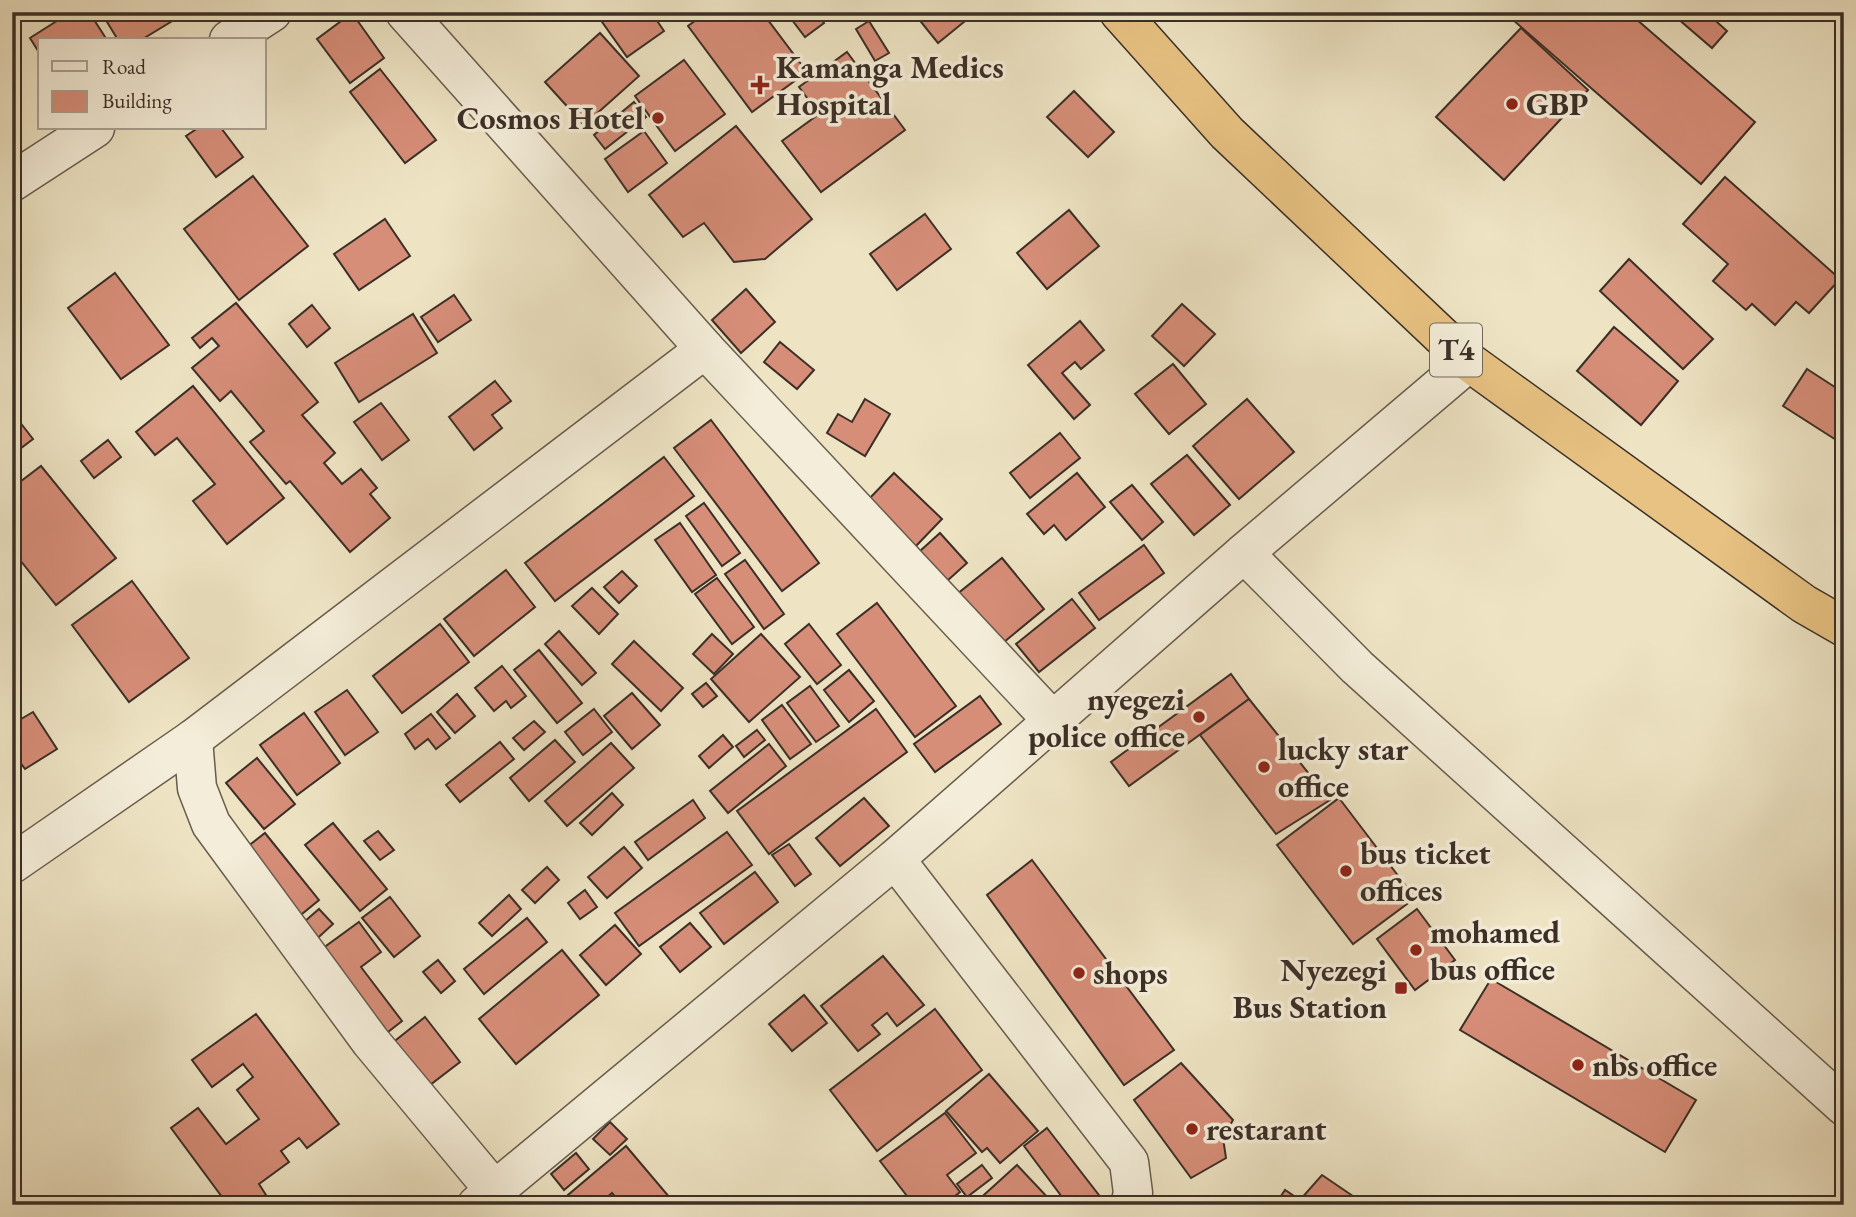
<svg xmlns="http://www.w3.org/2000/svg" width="1856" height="1217" viewBox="0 0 1856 1217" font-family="'EB Garamond',serif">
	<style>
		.building { fill: #d78e79; stroke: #3b2f27; stroke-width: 2 }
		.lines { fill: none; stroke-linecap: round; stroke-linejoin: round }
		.minor-casing { stroke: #685c4e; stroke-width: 41 }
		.highway-casing { stroke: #3b2f27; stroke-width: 41 }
		.minor { stroke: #f4edd9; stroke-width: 38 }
		.highway { stroke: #e7c282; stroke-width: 38 }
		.poi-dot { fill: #8f2418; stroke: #f4edd9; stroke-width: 2.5 }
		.labels { text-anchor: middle; stroke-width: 7; stroke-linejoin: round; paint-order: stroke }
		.shield { fill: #f4edd9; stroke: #72685c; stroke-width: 2 }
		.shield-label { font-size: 30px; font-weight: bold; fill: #3b2f27 }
		.poi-label { font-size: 32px; font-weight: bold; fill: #3b2f27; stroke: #f4edd9; text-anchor: start }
	</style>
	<rect width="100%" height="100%" fill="#eee4c4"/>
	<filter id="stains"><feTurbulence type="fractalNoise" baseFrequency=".00286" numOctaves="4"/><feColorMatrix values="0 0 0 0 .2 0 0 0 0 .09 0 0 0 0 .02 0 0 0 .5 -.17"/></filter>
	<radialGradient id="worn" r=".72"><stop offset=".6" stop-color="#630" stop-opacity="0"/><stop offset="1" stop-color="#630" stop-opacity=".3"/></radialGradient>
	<g class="building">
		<path d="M 71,12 L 89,12 L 107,40 L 40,40 L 40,54 L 30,38 Z"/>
		<path d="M 101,12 L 187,12 L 141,40 L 118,40 Z"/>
		<path d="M 595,12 L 651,12 L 664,31 L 627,57 Z"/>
		<path d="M 707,12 L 762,12 L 807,72 L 752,112 L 688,26 Z"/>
		<path d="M 786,12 L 816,12 L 824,23 L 805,37 Z"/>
		<path d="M 913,12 L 974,12 L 975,13 L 938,43 Z"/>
		<path d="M 1504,12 L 1628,12 L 1755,122 L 1701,184 Z"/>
		<path d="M 1670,12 L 1706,12 L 1727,31 L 1712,48 Z"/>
		<path d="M 352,13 L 384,58 L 350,83 L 317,39 Z"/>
		<path d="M 869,21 L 889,53 L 875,61 L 856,29 Z"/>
		<path d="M 1521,28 L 1588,90 L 1504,180 L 1436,117 Z"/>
		<path d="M 600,33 L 639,76 L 584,125 L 545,82 Z"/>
		<path d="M 847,52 L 905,130 L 821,192 L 782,141 L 819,114 L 799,87 Z"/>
		<path d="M 684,60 L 725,114 L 675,151 L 635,96 Z"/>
		<path d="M 380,69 L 436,140 L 405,163 L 350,92 Z"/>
		<path d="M 1074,91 L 1114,132 L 1088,157 L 1047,117 Z"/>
		<path d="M 634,102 L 646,117 L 605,149 L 594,135 Z"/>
		<path d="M 736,126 L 812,219 L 765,259 L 734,262 L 704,223 L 683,237 L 649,195 Z"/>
		<path d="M 198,128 L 221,128 L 243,157 L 216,177 L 186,136 Z"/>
		<path d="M 644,131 L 667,163 L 628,192 L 605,159 Z"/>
		<path d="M 253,176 L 308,246 L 239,300 L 184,229 Z"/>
		<path d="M 1725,177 L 1840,279 L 1809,313 L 1796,302 L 1775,325 L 1752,304 L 1746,310 L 1713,281 L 1728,264 L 1683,224 Z"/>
		<path d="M 1069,210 L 1099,246 L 1047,289 L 1017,253 Z"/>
		<path d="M 925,214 L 951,249 L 897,290 L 870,254 Z"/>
		<path d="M 385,219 L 410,256 L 359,290 L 334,254 Z"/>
		<path d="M 1629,259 L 1713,339 L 1683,369 L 1600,291 Z"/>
		<path d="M 115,273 L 169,345 L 121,379 L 68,308 Z"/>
		<path d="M 746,289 L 775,322 L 741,353 L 712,320 Z"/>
		<path d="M 454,295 L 471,320 L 438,342 L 421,317 Z"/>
		<path d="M 236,303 L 318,402 L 302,415 L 335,453 L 324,463 L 342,484 L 361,469 L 377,488 L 370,494 L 390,518 L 350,552 L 290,481 L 286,484 L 250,442 L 264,431 L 231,391 L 220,401 L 192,368 L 219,346 L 212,338 L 200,348 L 192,338 Z"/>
		<path d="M 1182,304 L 1215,334 L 1184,366 L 1152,336 Z"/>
		<path d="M 312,305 L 330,328 L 307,347 L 289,324 Z"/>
		<path d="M 413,314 L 437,353 L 359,402 L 335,363 Z"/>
		<path d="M 1080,321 L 1104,350 L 1081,369 L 1075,362 L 1062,373 L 1090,405 L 1074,419 L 1028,365 Z"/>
		<path d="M 1614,327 L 1678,381 L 1641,425 L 1577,371 Z"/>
		<path d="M 780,342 L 814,370 L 797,389 L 764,362 Z"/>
		<path d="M 1173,364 L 1206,404 L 1169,434 L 1135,394 Z"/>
		<path d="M 1807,369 L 1844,393 L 1844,445 L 1783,406 Z"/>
		<path d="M 495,381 L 511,401 L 492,415 L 502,428 L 474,450 L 449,417 Z"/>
		<path d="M 193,386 L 284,498 L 227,544 L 193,501 L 215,484 L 177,438 L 155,455 L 136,432 Z"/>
		<path d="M 865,399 L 890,414 L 865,456 L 827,433 L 838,414 L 852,422 Z"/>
		<path d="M 1247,399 L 1294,452 L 1239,499 L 1193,446 Z"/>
		<path d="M 381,403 L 409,440 L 382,460 L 354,422 Z"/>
		<path d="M 12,412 L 33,439 L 12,455 Z"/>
		<path d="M 711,420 L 819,563 L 782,591 L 674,448 Z"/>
		<path d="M 1060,433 L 1080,458 L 1030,498 L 1010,473 Z"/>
		<path d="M 108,440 L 121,457 L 94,478 L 81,461 Z"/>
		<path d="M 1187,455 L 1230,505 L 1194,535 L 1151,484 Z"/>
		<path d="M 664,457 L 694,496 L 555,601 L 525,563 Z"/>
		<path d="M 41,466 L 116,558 L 56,605 L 12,550 L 12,488 Z"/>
		<path d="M 894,473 L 942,519 L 915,547 L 867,501 Z"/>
		<path d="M 1077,473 L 1105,507 L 1066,540 L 1054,525 L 1044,534 L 1027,514 Z"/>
		<path d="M 1132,485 L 1163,522 L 1142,540 L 1110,502 Z"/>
		<path d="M 704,503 L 740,553 L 722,566 L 686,516 Z"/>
		<path d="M 680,523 L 716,575 L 692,592 L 655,540 Z"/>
		<path d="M 940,533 L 967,563 L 937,590 L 910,560 Z"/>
		<path d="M 1144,545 L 1164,573 L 1099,620 L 1079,593 Z"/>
		<path d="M 1002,558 L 1044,609 L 998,647 L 956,595 Z"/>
		<path d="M 745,560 L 784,614 L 764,629 L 725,574 Z"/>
		<path d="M 506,570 L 535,607 L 474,656 L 444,619 Z"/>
		<path d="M 622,571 L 637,586 L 619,603 L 604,587 Z"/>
		<path d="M 717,578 L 754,627 L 732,644 L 695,594 Z"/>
		<path d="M 132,581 L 189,658 L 129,702 L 72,625 Z"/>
		<path d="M 592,588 L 618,614 L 599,634 L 572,606 Z"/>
		<path d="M 1072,599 L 1095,628 L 1039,672 L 1016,644 Z"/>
		<path d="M 877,603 L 956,706 L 915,737 L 837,634 Z"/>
		<path d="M 440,624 L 469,662 L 402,713 L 373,676 Z"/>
		<path d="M 809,624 L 841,665 L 817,684 L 785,644 Z"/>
		<path d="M 559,631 L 596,673 L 582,685 L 545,644 Z"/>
		<path d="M 712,634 L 733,654 L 714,674 L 693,654 Z"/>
		<path d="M 761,634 L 800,677 L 749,722 L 711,679 Z"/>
		<path d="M 634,641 L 683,688 L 661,711 L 612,664 Z"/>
		<path d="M 539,650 L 582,703 L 557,723 L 514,670 Z"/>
		<path d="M 502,666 L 526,696 L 511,708 L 506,701 L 494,711 L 475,688 Z"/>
		<path d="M 849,670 L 874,701 L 849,722 L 824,690 Z"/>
		<path d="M 1231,674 L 1249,699 L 1129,786 L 1111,762 Z"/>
		<path d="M 706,683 L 717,696 L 703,707 L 692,694 Z"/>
		<path d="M 810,686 L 839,726 L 816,742 L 787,703 Z"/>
		<path d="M 347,690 L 378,732 L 345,755 L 315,712 Z"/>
		<path d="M 632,693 L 660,725 L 632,749 L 604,716 Z"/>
		<path d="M 457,694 L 475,716 L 455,733 L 437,712 Z"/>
		<path d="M 980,696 L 1001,724 L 935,772 L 914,744 Z"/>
		<path d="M 1249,699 L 1330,800 L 1276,834 L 1200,735 Z"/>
		<path d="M 12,705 L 21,719 L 33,712 L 57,749 L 25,769 L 17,758 L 12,761 Z"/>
		<path d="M 782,705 L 811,744 L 790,759 L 762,720 Z"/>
		<path d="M 594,709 L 612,732 L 583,755 L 565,732 Z"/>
		<path d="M 876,709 L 907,752 L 769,854 L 737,811 Z"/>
		<path d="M 304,713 L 340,763 L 297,795 L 260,745 Z"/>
		<path d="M 431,714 L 450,738 L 436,749 L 428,739 L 415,749 L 405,734 Z"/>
		<path d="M 534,721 L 545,732 L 524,750 L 513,738 Z"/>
		<path d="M 757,730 L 765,740 L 744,757 L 736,746 Z"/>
		<path d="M 723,735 L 733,747 L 709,768 L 699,756 Z"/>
		<path d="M 555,740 L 575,762 L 529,801 L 510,778 Z"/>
		<path d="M 500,742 L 514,759 L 460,802 L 446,785 Z"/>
		<path d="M 611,743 L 634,768 L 567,826 L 545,801 Z"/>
		<path d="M 769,744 L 786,766 L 728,813 L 710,791 Z"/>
		<path d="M 257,758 L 295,804 L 264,829 L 226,783 Z"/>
		<path d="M 612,793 L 623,805 L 592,835 L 580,823 Z"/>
		<path d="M 864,798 L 889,826 L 840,866 L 816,838 Z"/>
		<path d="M 1339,798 L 1415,898 L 1353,944 L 1277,845 Z"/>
		<path d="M 693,800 L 705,818 L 648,860 L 635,842 Z"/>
		<path d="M 333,823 L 387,889 L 360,911 L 305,845 Z"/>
		<path d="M 378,831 L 394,850 L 380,860 L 364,841 Z"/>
		<path d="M 727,832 L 752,865 L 639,946 L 615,913 Z"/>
		<path d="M 265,833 L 319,900 L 297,918 L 243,850 Z"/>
		<path d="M 789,844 L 811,874 L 795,886 L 772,855 Z"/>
		<path d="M 624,847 L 642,868 L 607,898 L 588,877 Z"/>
		<path d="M 1032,860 L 1174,1050 L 1124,1085 L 987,895 Z"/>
		<path d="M 547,867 L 559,880 L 535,903 L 522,890 Z"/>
		<path d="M 755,872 L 778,902 L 724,944 L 700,913 Z"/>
		<path d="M 585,890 L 597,907 L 580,919 L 568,903 Z"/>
		<path d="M 509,895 L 521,909 L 492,936 L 479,923 Z"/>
		<path d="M 390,897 L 420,936 L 394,957 L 362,918 Z"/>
		<path d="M 319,909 L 333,924 L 310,945 L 296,929 Z"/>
		<path d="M 1417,909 L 1455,960 L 1415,990 L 1377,939 Z"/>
		<path d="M 527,918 L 547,942 L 484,994 L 464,969 Z"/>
		<path d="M 359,922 L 381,952 L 361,967 L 402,1021 L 379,1039 L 315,954 Z"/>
		<path d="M 690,923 L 711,947 L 680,972 L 660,947 Z"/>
		<path d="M 615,925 L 641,954 L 606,985 L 580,955 Z"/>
		<path d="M 562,950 L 599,995 L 516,1064 L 479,1019 Z"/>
		<path d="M 883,956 L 924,1005 L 897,1026 L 887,1013 L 872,1025 L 880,1034 L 858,1051 L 821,1006 Z"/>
		<path d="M 438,960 L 455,981 L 441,993 L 423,972 Z"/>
		<path d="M 1491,979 L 1696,1100 L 1665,1152 L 1460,1030 Z"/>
		<path d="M 804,995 L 827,1023 L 792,1051 L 769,1024 Z"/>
		<path d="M 935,1009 L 982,1070 L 877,1151 L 830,1090 Z"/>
		<path d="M 256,1014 L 339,1124 L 307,1148 L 299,1138 L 281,1151 L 289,1162 L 259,1184 L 266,1195 L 253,1205 L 228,1205 L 171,1128 L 198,1108 L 226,1144 L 259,1119 L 237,1090 L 253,1077 L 243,1064 L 212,1087 L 192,1060 Z"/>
		<path d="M 425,1017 L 460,1062 L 426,1088 L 391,1044 Z"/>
		<path d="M 1181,1063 L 1233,1120 L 1223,1138 L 1226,1158 L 1191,1178 L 1134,1100 Z"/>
		<path d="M 989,1074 L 1038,1131 L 1000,1163 L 987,1148 L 982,1152 L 946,1111 Z"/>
		<path d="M 945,1113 L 976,1153 L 947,1175 L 960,1192 L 944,1205 L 914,1205 L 880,1161 Z"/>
		<path d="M 610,1122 L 627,1139 L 610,1155 L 593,1139 Z"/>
		<path d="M 1047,1128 L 1105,1203 L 1103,1205 L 1068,1205 L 1024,1146 Z"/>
		<path d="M 626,1146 L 676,1205 L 622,1205 L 612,1193 L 604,1200 L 607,1205 L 576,1205 L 568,1195 Z"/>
		<path d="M 576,1153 L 589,1169 L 564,1190 L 551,1174 Z"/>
		<path d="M 982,1165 L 992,1178 L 967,1197 L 957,1184 Z"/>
		<path d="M 1017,1165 L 1052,1202 L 1050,1205 L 977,1205 L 975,1203 Z"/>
		<path d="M 1322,1175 L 1366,1205 L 1275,1205 L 1285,1190 L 1300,1200 Z"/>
	</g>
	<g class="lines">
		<defs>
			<g id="minor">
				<path d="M 405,12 L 705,349 L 1053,721"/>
				<path d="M 229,40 L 272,12"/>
				<path d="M 12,182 L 95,128"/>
				<path d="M 1244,553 L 1357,667 L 1844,1106"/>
				<path d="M 193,739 L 197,788 L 211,824 L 371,1042 L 495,1191"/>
				<path d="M 895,859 L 1129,1162 L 1133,1193 L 1130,1205"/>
				<path d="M 12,864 L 193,739 L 705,349"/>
				<path d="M 477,1205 L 895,859 L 1244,553 L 1469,362"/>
			</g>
			<path id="highway" d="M 1119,12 L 1227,133 L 1469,362 L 1804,604 L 1844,627"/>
		</defs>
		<use href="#minor" class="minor-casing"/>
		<use href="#highway" class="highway-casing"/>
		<use href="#minor" class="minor"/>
		<use href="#highway" class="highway"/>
	</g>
	<g class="poi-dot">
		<path d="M756.5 74.5h7v7h7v7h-7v7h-7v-7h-7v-7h7z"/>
		<circle cx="1512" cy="104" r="7"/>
		<circle cx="658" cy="118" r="7"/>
		<circle cx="1199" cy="717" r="7"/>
		<circle cx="1264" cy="767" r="7"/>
		<circle cx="1346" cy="871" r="7"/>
		<circle cx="1416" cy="950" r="7"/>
		<circle cx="1079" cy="973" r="7"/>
		<rect x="1394" y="981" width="14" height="14" rx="3.5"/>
		<circle cx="1578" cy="1065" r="7"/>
		<circle cx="1192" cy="1129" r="7"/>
	</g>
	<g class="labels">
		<rect class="shield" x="1430" y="323.5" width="52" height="53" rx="5"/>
		<g class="shield-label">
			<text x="1456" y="360">T4</text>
		</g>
		<g class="poi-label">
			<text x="776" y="78">Kamanga Medics<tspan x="776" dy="37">Hospital</tspan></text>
			<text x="1526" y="115">GBP</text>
			<text x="644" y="129" text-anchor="end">Cosmos Hotel</text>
			<text x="1185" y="710" text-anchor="end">nyegezi<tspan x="1185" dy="37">police office</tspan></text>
			<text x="1278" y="760">lucky star<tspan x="1278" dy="37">office</tspan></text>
			<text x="1360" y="864">bus ticket<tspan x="1360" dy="37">offices</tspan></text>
			<text x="1430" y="943">mohamed<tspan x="1430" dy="37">bus office</tspan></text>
			<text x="1387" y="981" text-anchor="end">Nyezegi<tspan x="1387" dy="37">Bus Station</tspan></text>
			<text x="1093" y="984">shops</text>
			<text x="1592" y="1076">nbs office</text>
			<text x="1206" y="1140">restarant</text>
		</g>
	</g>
	<rect width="1856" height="1217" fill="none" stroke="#eee4c4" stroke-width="42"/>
	<rect x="14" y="14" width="1828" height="1189" fill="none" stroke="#3b2f27" stroke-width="3.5"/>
	<rect x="21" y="21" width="1814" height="1175" fill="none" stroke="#3b2f27" stroke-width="2"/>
	<rect x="38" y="38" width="228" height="91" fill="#f4edd9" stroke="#aaa192" stroke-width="2"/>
	<rect x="52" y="61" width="35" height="10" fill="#f4edd9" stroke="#aaa192" stroke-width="2"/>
	<text x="102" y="74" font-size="21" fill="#3b2f27">Road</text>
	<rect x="52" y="91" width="35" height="21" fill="#d78e79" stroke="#aaa192" stroke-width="2"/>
	<text x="102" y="108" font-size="21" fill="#3b2f27">Building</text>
	<rect width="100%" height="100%" filter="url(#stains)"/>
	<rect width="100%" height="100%" fill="url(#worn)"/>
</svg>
